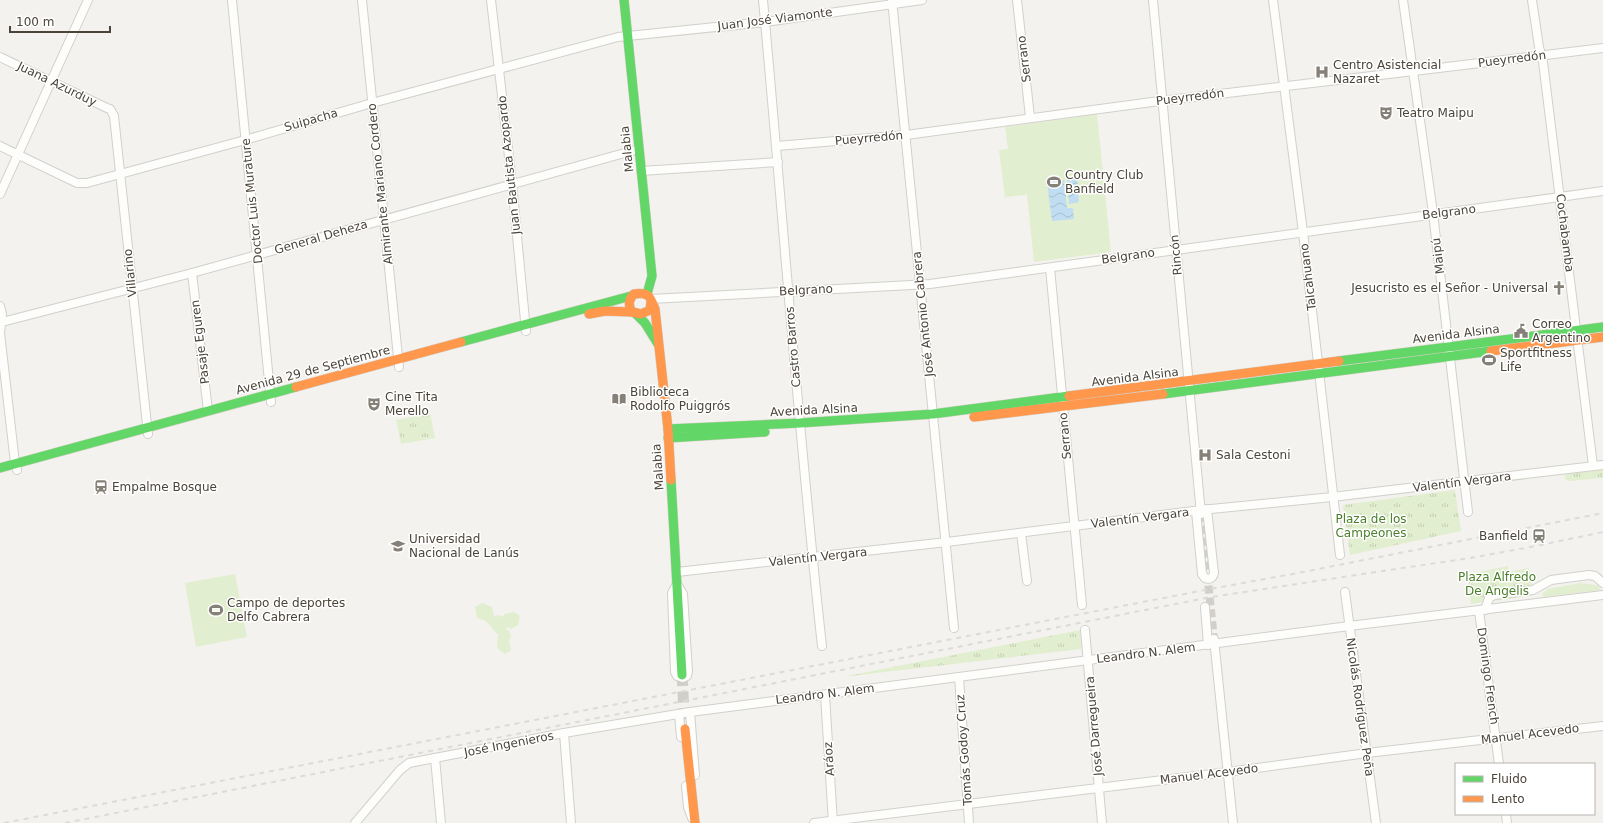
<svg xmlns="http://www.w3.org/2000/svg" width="1603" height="823" viewBox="0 0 1603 823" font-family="'DejaVu Sans',sans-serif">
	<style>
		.grass { fill: #e1eecf }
		.park { fill: url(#park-tufts) }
		.water { fill: url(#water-waves) }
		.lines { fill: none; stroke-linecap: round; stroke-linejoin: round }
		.street-tunnel { stroke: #d2cfca; stroke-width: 8; stroke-dasharray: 8 4; stroke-linecap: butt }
		.secondary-tunnel { stroke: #d2cfca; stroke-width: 11; stroke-dasharray: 11 5.5; stroke-linecap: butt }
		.street-casing { stroke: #d2d0cb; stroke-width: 10 }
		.fast-casing { stroke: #d3cfc5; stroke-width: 10 }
		.slow-casing { stroke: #d3cfc5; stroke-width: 10 }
		.street { stroke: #fdfdfc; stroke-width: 8 }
		.fast { stroke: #63d668; stroke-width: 9 }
		.slow { stroke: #ff974d; stroke-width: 9 }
		.rail { stroke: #dbdbda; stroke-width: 2; stroke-dasharray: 5 5; stroke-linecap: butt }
		.labels { text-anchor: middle; stroke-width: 3; stroke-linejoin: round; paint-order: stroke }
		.street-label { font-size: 12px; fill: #4b4439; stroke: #fff }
		.poi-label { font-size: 12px; fill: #4b4439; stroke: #fff; text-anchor: start }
		.park-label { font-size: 12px; fill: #4a7f2a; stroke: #fff }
	</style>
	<defs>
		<pattern id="park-tufts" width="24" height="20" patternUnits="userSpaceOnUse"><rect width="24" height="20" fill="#e1eecf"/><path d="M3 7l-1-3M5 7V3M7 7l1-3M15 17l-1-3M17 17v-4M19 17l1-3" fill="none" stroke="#c3cdb2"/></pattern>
		<pattern id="water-waves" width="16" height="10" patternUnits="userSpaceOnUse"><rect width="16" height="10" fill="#c0ddf1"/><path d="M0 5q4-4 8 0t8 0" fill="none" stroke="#a6bfcf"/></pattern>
	</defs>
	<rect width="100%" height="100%" fill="#f4f2ee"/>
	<g class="grass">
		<path d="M 1097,114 L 1111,252 L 1034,262 L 1027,195 L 1005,197 L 999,150 L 1008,149 L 1005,127 Z"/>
		<path d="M 235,574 L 247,637 L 196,647 L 185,583 Z"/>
		<path d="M 1580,583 L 1597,585 L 1601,590 L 1544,597 L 1542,594 L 1548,589 Z"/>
		<path d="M 482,603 L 492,607 L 494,616 L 498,615 L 502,617 L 505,614 L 514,612 L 520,616 L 518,625 L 511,629 L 507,627 L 506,630 L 509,630 L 511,637 L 509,641 L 511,650 L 505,654 L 497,648 L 498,634 C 488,627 492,622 477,618 L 475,607 Z"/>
	</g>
	<g class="park">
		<path d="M 430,413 L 435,438 L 401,444 L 396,420 Z"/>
		<path d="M 1603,468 L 1603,478 L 1570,481 L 1566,480 L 1565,477 L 1567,472 Z"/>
		<path d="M 1455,490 L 1461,531 L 1350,555 L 1343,505 Z"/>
		<path d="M 1508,566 L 1509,572 L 1529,568 L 1532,588 L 1522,597 L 1471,604 L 1468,574 Z"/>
		<path d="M 1080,630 L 1081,649 L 842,677 Z"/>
	</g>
	<g class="water">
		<path d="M 1077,178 L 1079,202 L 1069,204 L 1067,179 Z"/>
		<path d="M 1064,180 L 1067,208 L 1073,208 L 1074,219 L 1052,221 L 1047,182 Z"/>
	</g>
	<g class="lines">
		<path class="street-tunnel" d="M 1201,514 L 1214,639"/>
		<path class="secondary-tunnel" d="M 682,675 L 685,729"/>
		<defs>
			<g id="street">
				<path d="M 232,0 L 271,402"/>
				<path d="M 362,0 L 399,367"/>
				<path d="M 491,0 L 512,183 L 526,331"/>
				<path d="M 763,0 C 783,215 798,431 822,646"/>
				<path d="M 892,0 L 954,628"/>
				<path d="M 1017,0 L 1030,117"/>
				<path d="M 1153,0 L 1201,514"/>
				<path d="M 1273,0 L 1303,232 L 1340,555"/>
				<path d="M 1403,0 L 1433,213 L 1468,512"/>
				<path d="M 1532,0 L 1539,47 L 1543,62 L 1593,466"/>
				<path d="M 0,57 L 107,108 L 110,109 L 114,116 L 148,434"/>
				<path d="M 0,146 L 77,183 L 87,183 L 245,140 L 372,103 L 618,37 L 765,22 L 922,0"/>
				<path d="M 777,146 L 906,135 L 1152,102 L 1414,71 L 1603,48"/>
				<path d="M 641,171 L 778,162"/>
				<path d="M 0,194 L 88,0"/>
				<path d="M 1050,268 L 1082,605"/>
				<path d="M 192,273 L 208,411"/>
				<path d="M 651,299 L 930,284 L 1603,191"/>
				<path d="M 0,306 L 2,314 L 0,333 L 15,463 L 17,470"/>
				<path d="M 2,322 L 192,273 L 639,149"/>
				<path d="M 1196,511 L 1202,574 L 1205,578 C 1209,580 1213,578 1214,573 L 1207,509"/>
				<path d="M 1021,533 L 1027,581"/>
				<path d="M 677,572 L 947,542 L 1201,510 L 1332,497 L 1603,465"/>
				<path d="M 677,584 L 683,594 L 688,671 L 687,676 L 683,678 L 677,676 L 675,672 L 672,593 Z"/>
				<path d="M 1345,592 L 1376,823"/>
				<path d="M 1205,607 L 1208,645"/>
				<path d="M 1485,610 L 1489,598 L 1494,595 L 1533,590 L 1551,580 L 1589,575 L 1595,576 L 1603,583"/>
				<path d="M 1479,611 L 1499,764"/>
				<path d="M 1085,630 L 1102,823"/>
				<path d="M 1214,639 L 1233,823"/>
				<path d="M 959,677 L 969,823"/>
				<path d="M 825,695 L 833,823"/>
				<path d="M 690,712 L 695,775"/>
				<path d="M 679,714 L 681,737"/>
				<path d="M 564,733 L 571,823"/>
				<path d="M 435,758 L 441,823"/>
				<path d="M 686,786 L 688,807 L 692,818"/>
				<path d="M 1506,814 L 1507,823"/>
				<path d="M 355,823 L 400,770 L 409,763 L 564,733 L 690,712 L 1349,626 L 1603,595"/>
				<path d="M 814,823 L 1228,772 L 1367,753 L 1603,726"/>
			</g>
			<g id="fast">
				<path d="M 624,0 L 652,276 L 647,294"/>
				<path d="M 635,313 L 645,323 L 658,344"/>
				<path d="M 461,342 L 631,296"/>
				<path d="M 1339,361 L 1603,327"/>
				<path d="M 1163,394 L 1491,351"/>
				<path d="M 668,429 L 800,423 L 933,414 L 1069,396"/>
				<path d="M 668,438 L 765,432"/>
				<path d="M 0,468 L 296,387"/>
				<path d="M 671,480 L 682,675"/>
			</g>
			<g id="slow">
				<path d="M 651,302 L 650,310 L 641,314 L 632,312 C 628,305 628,300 634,294 C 649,292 650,296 655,309 L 668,429 L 671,480"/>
				<path d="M 589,314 L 605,311 L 632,312"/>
				<path d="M 1491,351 L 1603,337"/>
				<path d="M 296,387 L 461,342"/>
				<path d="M 1069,396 L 1339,361"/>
				<path d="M 974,417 L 1163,394"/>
				<path d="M 685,729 L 695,823"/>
			</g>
		</defs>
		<use href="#street" class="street-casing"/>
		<use href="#fast" class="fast-casing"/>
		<use href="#slow" class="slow-casing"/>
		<use href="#street" class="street"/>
		<use href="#fast" class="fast"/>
		<use href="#slow" class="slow"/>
		<g class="rail">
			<path d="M 4,823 L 1210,589 L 1298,573 L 1603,513"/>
			<path d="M 65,823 L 1211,597 L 1476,557 L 1536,546 L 1603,532"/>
		</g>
	</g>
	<defs>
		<symbol id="hospital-bare" viewBox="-9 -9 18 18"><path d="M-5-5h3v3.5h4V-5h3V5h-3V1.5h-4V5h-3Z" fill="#868178" stroke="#fff" stroke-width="2.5" paint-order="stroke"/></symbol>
		<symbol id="theatre-bare" viewBox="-9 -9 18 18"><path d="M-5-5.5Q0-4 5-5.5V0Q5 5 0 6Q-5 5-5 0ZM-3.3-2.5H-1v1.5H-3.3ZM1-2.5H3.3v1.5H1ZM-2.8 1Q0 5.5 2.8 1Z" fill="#868178" stroke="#fff" stroke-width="2.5" paint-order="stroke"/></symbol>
		<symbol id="stadium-bare" viewBox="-9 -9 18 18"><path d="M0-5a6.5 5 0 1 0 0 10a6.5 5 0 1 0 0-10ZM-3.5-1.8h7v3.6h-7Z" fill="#868178" stroke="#fff" stroke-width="2.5" paint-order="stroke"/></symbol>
		<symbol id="church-bare" viewBox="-9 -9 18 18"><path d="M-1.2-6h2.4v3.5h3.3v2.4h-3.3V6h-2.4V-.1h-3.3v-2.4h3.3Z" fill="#868178" stroke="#fff" stroke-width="2.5" paint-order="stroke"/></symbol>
		<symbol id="civic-bare" viewBox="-9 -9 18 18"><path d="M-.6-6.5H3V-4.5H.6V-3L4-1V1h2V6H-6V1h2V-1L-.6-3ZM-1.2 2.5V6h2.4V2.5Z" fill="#868178" stroke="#fff" stroke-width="2.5" paint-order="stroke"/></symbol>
		<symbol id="library-bare" viewBox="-9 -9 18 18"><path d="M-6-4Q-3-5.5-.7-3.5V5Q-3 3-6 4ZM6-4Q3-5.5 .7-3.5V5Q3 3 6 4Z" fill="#868178" stroke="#fff" stroke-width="2.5" paint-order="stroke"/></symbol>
		<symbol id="station-bare" viewBox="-9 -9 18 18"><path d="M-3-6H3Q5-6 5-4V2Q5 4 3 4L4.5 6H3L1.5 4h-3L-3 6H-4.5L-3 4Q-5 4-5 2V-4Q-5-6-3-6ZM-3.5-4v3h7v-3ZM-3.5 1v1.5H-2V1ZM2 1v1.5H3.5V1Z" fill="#868178" stroke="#fff" stroke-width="2.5" paint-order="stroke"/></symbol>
		<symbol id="university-bare" viewBox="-9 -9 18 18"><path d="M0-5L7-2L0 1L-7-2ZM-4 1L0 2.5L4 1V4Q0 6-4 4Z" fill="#868178" stroke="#fff" stroke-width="2.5" paint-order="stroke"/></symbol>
	</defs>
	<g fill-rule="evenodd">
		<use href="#hospital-bare" x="1312" y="62" width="20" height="20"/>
		<use href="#theatre-bare" x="1376" y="103" width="20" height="20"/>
		<use href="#stadium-bare" x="1044" y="172" width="20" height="20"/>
		<use href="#church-bare" x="1549" y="278" width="20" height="20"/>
		<use href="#civic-bare" x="1511" y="321" width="20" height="20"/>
		<use href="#stadium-bare" x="1479" y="350" width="20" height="20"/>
		<use href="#library-bare" x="609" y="389" width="20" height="20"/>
		<use href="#theatre-bare" x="364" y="394" width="20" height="20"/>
		<use href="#hospital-bare" x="1195" y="445" width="20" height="20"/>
		<use href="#station-bare" x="91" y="477" width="20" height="20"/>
		<use href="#station-bare" x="1529" y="526" width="20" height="20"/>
		<use href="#university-bare" x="388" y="536" width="20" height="20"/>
		<use href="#stadium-bare" x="206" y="600" width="20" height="20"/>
	</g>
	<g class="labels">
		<g class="street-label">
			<text transform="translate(775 19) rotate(-7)" y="4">Juan José Viamonte</text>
			<text transform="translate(1024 59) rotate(-97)" y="4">Serrano</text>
			<text transform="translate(1512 59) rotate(-7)" y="4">Pueyrredón</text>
			<text transform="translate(57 84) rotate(26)" y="4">Juana Azurduy</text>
			<text transform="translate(1190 97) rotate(-7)" y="4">Pueyrredón</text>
			<text transform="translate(311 120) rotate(-16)" y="4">Suipacha</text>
			<text transform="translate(869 138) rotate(-5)" y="4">Pueyrredón</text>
			<text transform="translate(627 149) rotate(-96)" y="4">Malabia</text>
			<text transform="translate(509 165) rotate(-96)" y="4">Juan Bautista Azopardo</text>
			<text transform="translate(380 184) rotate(-96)" y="4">Almirante Mariano Cordero</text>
			<text transform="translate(252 201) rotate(-96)" y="4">Doctor Luis Murature</text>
			<text transform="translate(1449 212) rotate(-7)" y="4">Belgrano</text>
			<text transform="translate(1565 233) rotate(83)" y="4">Cochabamba</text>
			<text transform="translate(321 237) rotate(-16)" y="4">General Deheza</text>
			<text transform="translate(1176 255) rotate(-95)" y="4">Rincón</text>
			<text transform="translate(1128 256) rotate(-8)" y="4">Belgrano</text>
			<text transform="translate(1438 256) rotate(-97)" y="4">Maipú</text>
			<text transform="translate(130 273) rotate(-96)" y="4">Villarino</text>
			<text transform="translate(1308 277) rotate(-97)" y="4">Talcahuano</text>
			<text transform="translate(806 290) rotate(-3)" y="4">Belgrano</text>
			<text transform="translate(923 314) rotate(-96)" y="4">José Antonio Cabrera</text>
			<text transform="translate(1456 334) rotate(-7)" y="4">Avenida Alsina</text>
			<text transform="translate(200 342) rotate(-97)" y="4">Pasaje Eguren</text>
			<text transform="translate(793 347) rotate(-95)" y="4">Castro Barros</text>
			<text transform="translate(313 370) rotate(-15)" y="4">Avenida 29 de Septiembre</text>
			<text transform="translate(1135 377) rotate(-7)" y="4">Avenida Alsina</text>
			<text transform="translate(814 410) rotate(-3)" y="4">Avenida Alsina</text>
			<text transform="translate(1065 436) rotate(-95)" y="4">Serrano</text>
			<text transform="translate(658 467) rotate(-94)" y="4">Malabia</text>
			<text transform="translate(1462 482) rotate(-7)" y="4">Valentín Vergara</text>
			<text transform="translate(1140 518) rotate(-7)" y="4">Valentín Vergara</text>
			<text transform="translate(818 557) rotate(-6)" y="4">Valentín Vergara</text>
			<text transform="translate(1146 653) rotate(-7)" y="4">Leandro N. Alem</text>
			<text transform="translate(1488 676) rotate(82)" y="4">Domingo French</text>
			<text transform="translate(825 694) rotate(-7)" y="4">Leandro N. Alem</text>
			<text transform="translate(1360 707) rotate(82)" y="4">Nicolás Rodríguez Peña</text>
			<text transform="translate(1094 726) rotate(-95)" y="4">José Darregueira</text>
			<text transform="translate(1530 734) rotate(-7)" y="4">Manuel Acevedo</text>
			<text transform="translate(509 744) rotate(-11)" y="4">José Ingenieros</text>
			<text transform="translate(964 750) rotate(-94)" y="4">Tomás Godoy Cruz</text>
			<text transform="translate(829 759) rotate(-94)" y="4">Aráoz</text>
			<text transform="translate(1209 774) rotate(-7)" y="4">Manuel Acevedo</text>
		</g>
		<g class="poi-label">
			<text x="1333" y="69">Centro Asistencial<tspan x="1333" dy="14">Nazaret</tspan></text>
			<text x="1397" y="117">Teatro Maipu</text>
			<text x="1065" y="179">Country Club<tspan x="1065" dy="14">Banfield</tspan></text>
			<text x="1548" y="292" text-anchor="end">Jesucristo es el Señor - Universal</text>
			<text x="1532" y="328">Correo<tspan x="1532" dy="14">Argentino</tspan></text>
			<text x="1500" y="357">Sportfitness<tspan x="1500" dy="14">Life</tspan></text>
			<text x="630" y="396">Biblioteca<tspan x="630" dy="14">Rodolfo Puiggrós</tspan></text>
			<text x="385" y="401">Cine Tita<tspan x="385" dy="14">Merello</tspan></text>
			<text x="1216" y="459">Sala Cestoni</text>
			<text x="112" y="491">Empalme Bosque</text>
			<text x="1528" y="540" text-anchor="end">Banfield</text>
			<text x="409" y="543">Universidad<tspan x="409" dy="14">Nacional de Lanús</tspan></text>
			<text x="227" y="607">Campo de deportes<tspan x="227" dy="14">Delfo Cabrera</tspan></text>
		</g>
		<g class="park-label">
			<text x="1371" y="523">Plaza de los<tspan x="1371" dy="14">Campeones</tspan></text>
			<text x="1497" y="581">Plaza Alfredo<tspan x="1497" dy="14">De Angelis</tspan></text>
		</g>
	</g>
	<rect x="1455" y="763" width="140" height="52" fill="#ffffff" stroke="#b7b4b0"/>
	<rect x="1463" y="776" width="20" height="6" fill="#63d668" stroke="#b7b4b0"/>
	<text x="1491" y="783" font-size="12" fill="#4b4439">Fluido</text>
	<rect x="1463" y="796" width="20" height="6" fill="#ff974d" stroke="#b7b4b0"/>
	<text x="1491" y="803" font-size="12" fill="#4b4439">Lento</text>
	<path d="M10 26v6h100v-6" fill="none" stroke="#4b4439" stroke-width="2"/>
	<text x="16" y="26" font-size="12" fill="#4b4439" stroke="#ffffff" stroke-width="3" paint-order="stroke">100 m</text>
</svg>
